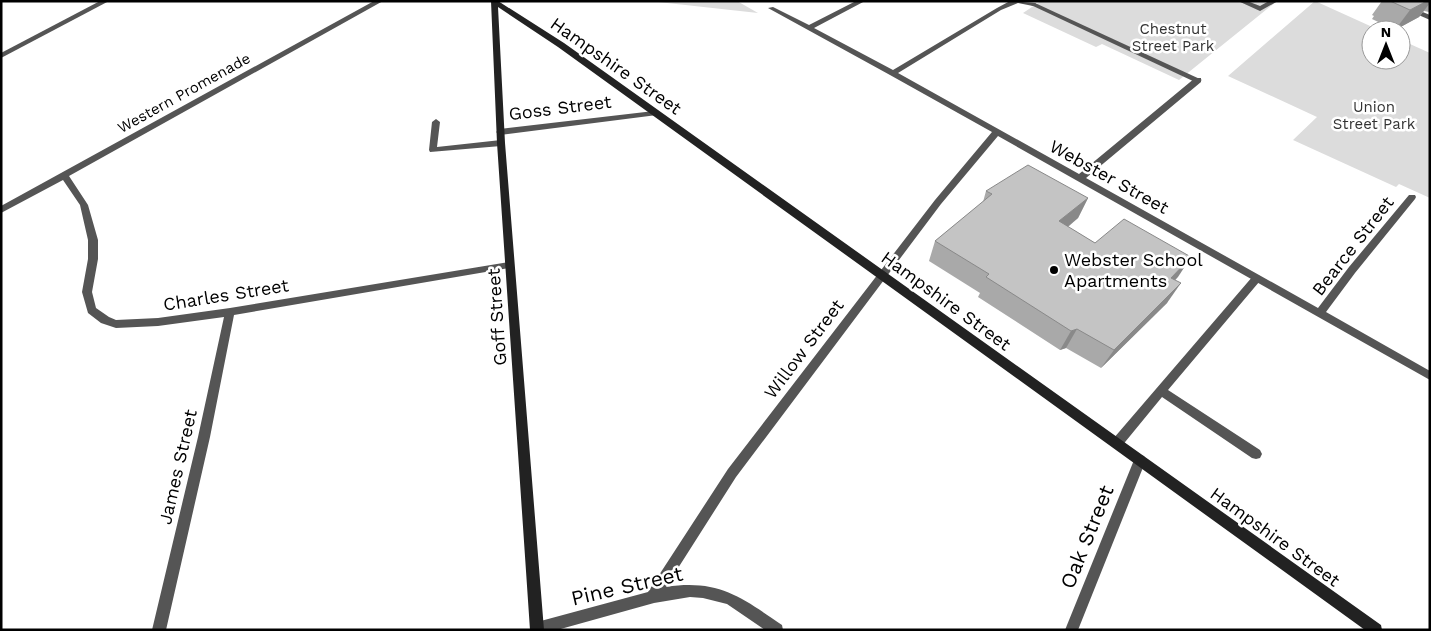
<svg xmlns="http://www.w3.org/2000/svg" width="1431" height="631" viewBox="0 0 1431 631" font-family="'Work Sans',sans-serif">
	<style>
		.green { fill: #dcdcdc }
		.lines { fill: none; stroke-linecap: round; stroke-linejoin: round }
		.lane { fill: #555; fill-rule: evenodd }
		.street { fill: #555; fill-rule: evenodd }
		.secondary { fill: #222; fill-rule: evenodd }
		.wall { fill: #a9a9a9 }
		.shaded-wall { fill: #898989 }
		.building { fill: #c4c4c4; stroke: #898989 }
		.poi-dot { fill: #000; stroke: #fff; stroke-width: 2 }
		.labels { text-anchor: middle; stroke-width: 5; stroke-linejoin: round; paint-order: stroke }
		.far-park-label { font-size: 15px; fill: #333; stroke: #fff }
		.far-street-label { font-size: 15px; fill: #000; stroke: #fff }
		.street-label { font-size: 18px; fill: #000; stroke: #fff }
		.poi-label { font-size: 18px; fill: #000; stroke: #fff; text-anchor: start }
		.near-street-label { font-size: 21px; fill: #000; stroke: #fff }
	</style>
	<rect width="100%" height="100%" fill="#fff"/>
	<g class="green">
		<path d="M 649,1 L 737,1 L 758,13 Z"/>
		<path d="M 1041,1 L 1277,1 L 1179,80 L 1102,44 L 1096,47 L 1023,13 Z"/>
		<path d="M 1315,1 L 1379,30 L 1371,30 L 1371,60 L 1401,60 L 1401,40 L 1430,53 L 1430,198 L 1399,184 L 1396,187 L 1293,140 L 1317,117 L 1228,76 Z"/>
	</g>
	<g class="lines">
		<g class="lane">
			<path d="M 1238,1 L 1247,1 L 1260,6 L 1269,1 L 1278,1 L 1260,11 Z"/>
			<path d="M 1031,3 L 1035,3 L 1202,80 L 1198,82 L 1195,82 L 1031,5 Z"/>
			<path d="M 436,119 L 440,122 L 437,147 L 501,140 L 505,143 L 501,146 L 430,152 L 429,150 L 432,122 Z"/>
			<path d="M 1256,275 L 1259,276 L 1261,279 L 1259,282 L 1168,390 L 1260,450 L 1262,454 L 1260,458 L 1256,459 L 1252,458 L 1162,397 L 1121,447 L 1117,448 L 1113,447 L 1111,443 L 1113,439 L 1253,276 Z"/>
		</g>
		<g class="street">
			<path d="M 100,1 L 109,1 L 1,58 L 1,53 Z"/>
			<path d="M 374,1 L 383,1 L 69,176 L 88,205 L 98,240 L 98,259 L 92,292 L 96,308 L 109,317 L 116,320 L 158,318 L 230,308 L 509,262 L 514,265 L 509,268 L 234,315 L 210,437 L 166,630 L 152,630 L 198,437 L 224,317 L 158,326 L 116,328 L 101,323 L 88,313 L 82,292 L 88,259 L 88,240 L 80,205 L 63,180 L 1,213 L 1,206 Z"/>
			<path d="M 856,1 L 865,1 L 814,28 L 893,70 L 997,8 L 1010,1 L 1035,3 L 1036,4 L 1033,6 L 1018,3 L 1001,10 L 898,73 L 1079,174 L 1195,78 L 1201,78 L 1201,82 L 1086,178 L 1318,308 L 1349,267 L 1409,195 L 1415,195 L 1416,197 L 1415,199 L 1355,273 L 1326,312 L 1430,371 L 1430,380 L 998,136 L 941,204 L 736,477 L 666,587 C 718,579 741,597 782,625 L 783,630 L 765,630 L 727,604 L 703,598 L 690,597 L 654,603 L 557,630 L 531,630 L 532,624 L 537,622 L 648,592 L 728,469 L 935,200 L 992,132 L 890,75 L 768,8 L 773,7 L 809,25 Z"/>
			<path d="M 1387,1 L 1396,1 L 1430,15 L 1430,20 Z"/>
			<path d="M 654,111 L 658,113 L 657,115 L 500,135 L 496,132 L 500,129 Z"/>
			<path d="M 1140,455 L 1144,456 L 1146,460 L 1078,630 L 1065,630 L 1134,460 L 1136,456 Z"/>
		</g>
		<path class="secondary" d="M 491,1 L 498,1 L 564,43 L 1381,625 L 1382,630 L 1365,630 L 558,47 L 498,7 L 505,143 L 544,630 L 530,630 L 497,143 Z"/>
	</g>
	<g class="wall">
		<path d="M 1382,1 L 1430,1 L 1430,12 L 1429,12 L 1424,11 L 1419,17 L 1395,30 L 1372,19 L 1374,16 L 1372,15 Z"/>
		<path d="M 986,191 L 1088,198 L 1078,218 L 1068,227 L 1095,243 L 1191,257 L 1175,280 L 1167,303 L 1101,368 L 1066,348 L 1060,350 L 978,297 L 980,293 L 929,261 L 935,241 L 983,202 Z"/>
	</g>
	<g class="shaded-wall">
		<path d="M 1427,1 L 1430,1 L 1430,3 L 1419,17 L 1395,30 L 1410,10 Z"/>
		<path d="M 1088,198 L 1078,218 L 1050,241 L 1059,221 Z"/>
		<path d="M 1191,257 L 1178,277 L 1158,298 L 1171,278 Z"/>
		<path d="M 1181,283 L 1167,303 L 1101,368 L 1114,350 Z"/>
		<path d="M 1077,329 L 1066,348 L 1060,350 L 1071,331 Z"/>
	</g>
	<g class="building">
		<path d="M 1390,1 L 1427,1 L 1410,10 Z"/>
		<path d="M 1028,165 L 1088,198 L 1059,221 L 1095,243 L 1124,219 L 1191,257 L 1171,278 L 1181,283 L 1114,350 L 1077,329 L 1071,331 L 986,277 L 989,274 L 935,241 L 992,194 L 986,191 Z"/>
	</g>
	<circle class="poi-dot" cx="1054" cy="270" r="5"/>
	<g class="labels">
		<g class="far-park-label">
			<text x="1173" y="34">Chestnut<tspan x="1173" dy="17">Street Park</tspan></text>
			<text x="1374" y="112">Union<tspan x="1374" dy="17">Street Park</tspan></text>
		</g>
		<g class="far-street-label">
			<text transform="translate(184 93) rotate(-29)" y="5">Western Promenade</text>
		</g>
		<g class="street-label">
			<text transform="translate(616 66) rotate(35)" y="6">Hampshire Street</text>
			<text transform="translate(560 108) rotate(-7)" y="6">Goss Street</text>
			<text transform="translate(1109 177) rotate(29)" y="6">Webster Street</text>
			<text transform="translate(1353 246) rotate(-52)" y="6">Bearce Street</text>
			<text transform="translate(226 295) rotate(-9)" y="6">Charles Street</text>
			<text transform="translate(946 301) rotate(36)" y="6">Hampshire Street</text>
			<text transform="translate(497 317) rotate(-94)" y="6">Goff Street</text>
			<text transform="translate(804 349) rotate(-53)" y="6">Willow Street</text>
			<text transform="translate(178 467) rotate(-77)" y="6">James Street</text>
			<text transform="translate(1275 537) rotate(36)" y="6">Hampshire Street</text>
		</g>
		<g class="poi-label">
			<text x="1064" y="266">Webster School<tspan x="1064" dy="21">Apartments</tspan></text>
		</g>
		<g class="near-street-label">
			<text transform="translate(1087 537) rotate(-68)" y="7">Oak Street</text>
			<text transform="translate(627 586) rotate(-13)" y="7">Pine Street</text>
		</g>
	</g>
	<rect width="1431" height="631" fill="none" stroke="#000000" stroke-width="5"/>
	<g transform="translate(1386 45)"><circle r="24" fill="#ffffff" stroke="#999999"/>
	<path d="M0-4L9 19L0 12L-9 19Z" fill="#000000"/>
	<text y="-8" font-size="14" font-weight="bold" text-anchor="middle" fill="#000000">N</text>
	</g>
</svg>
